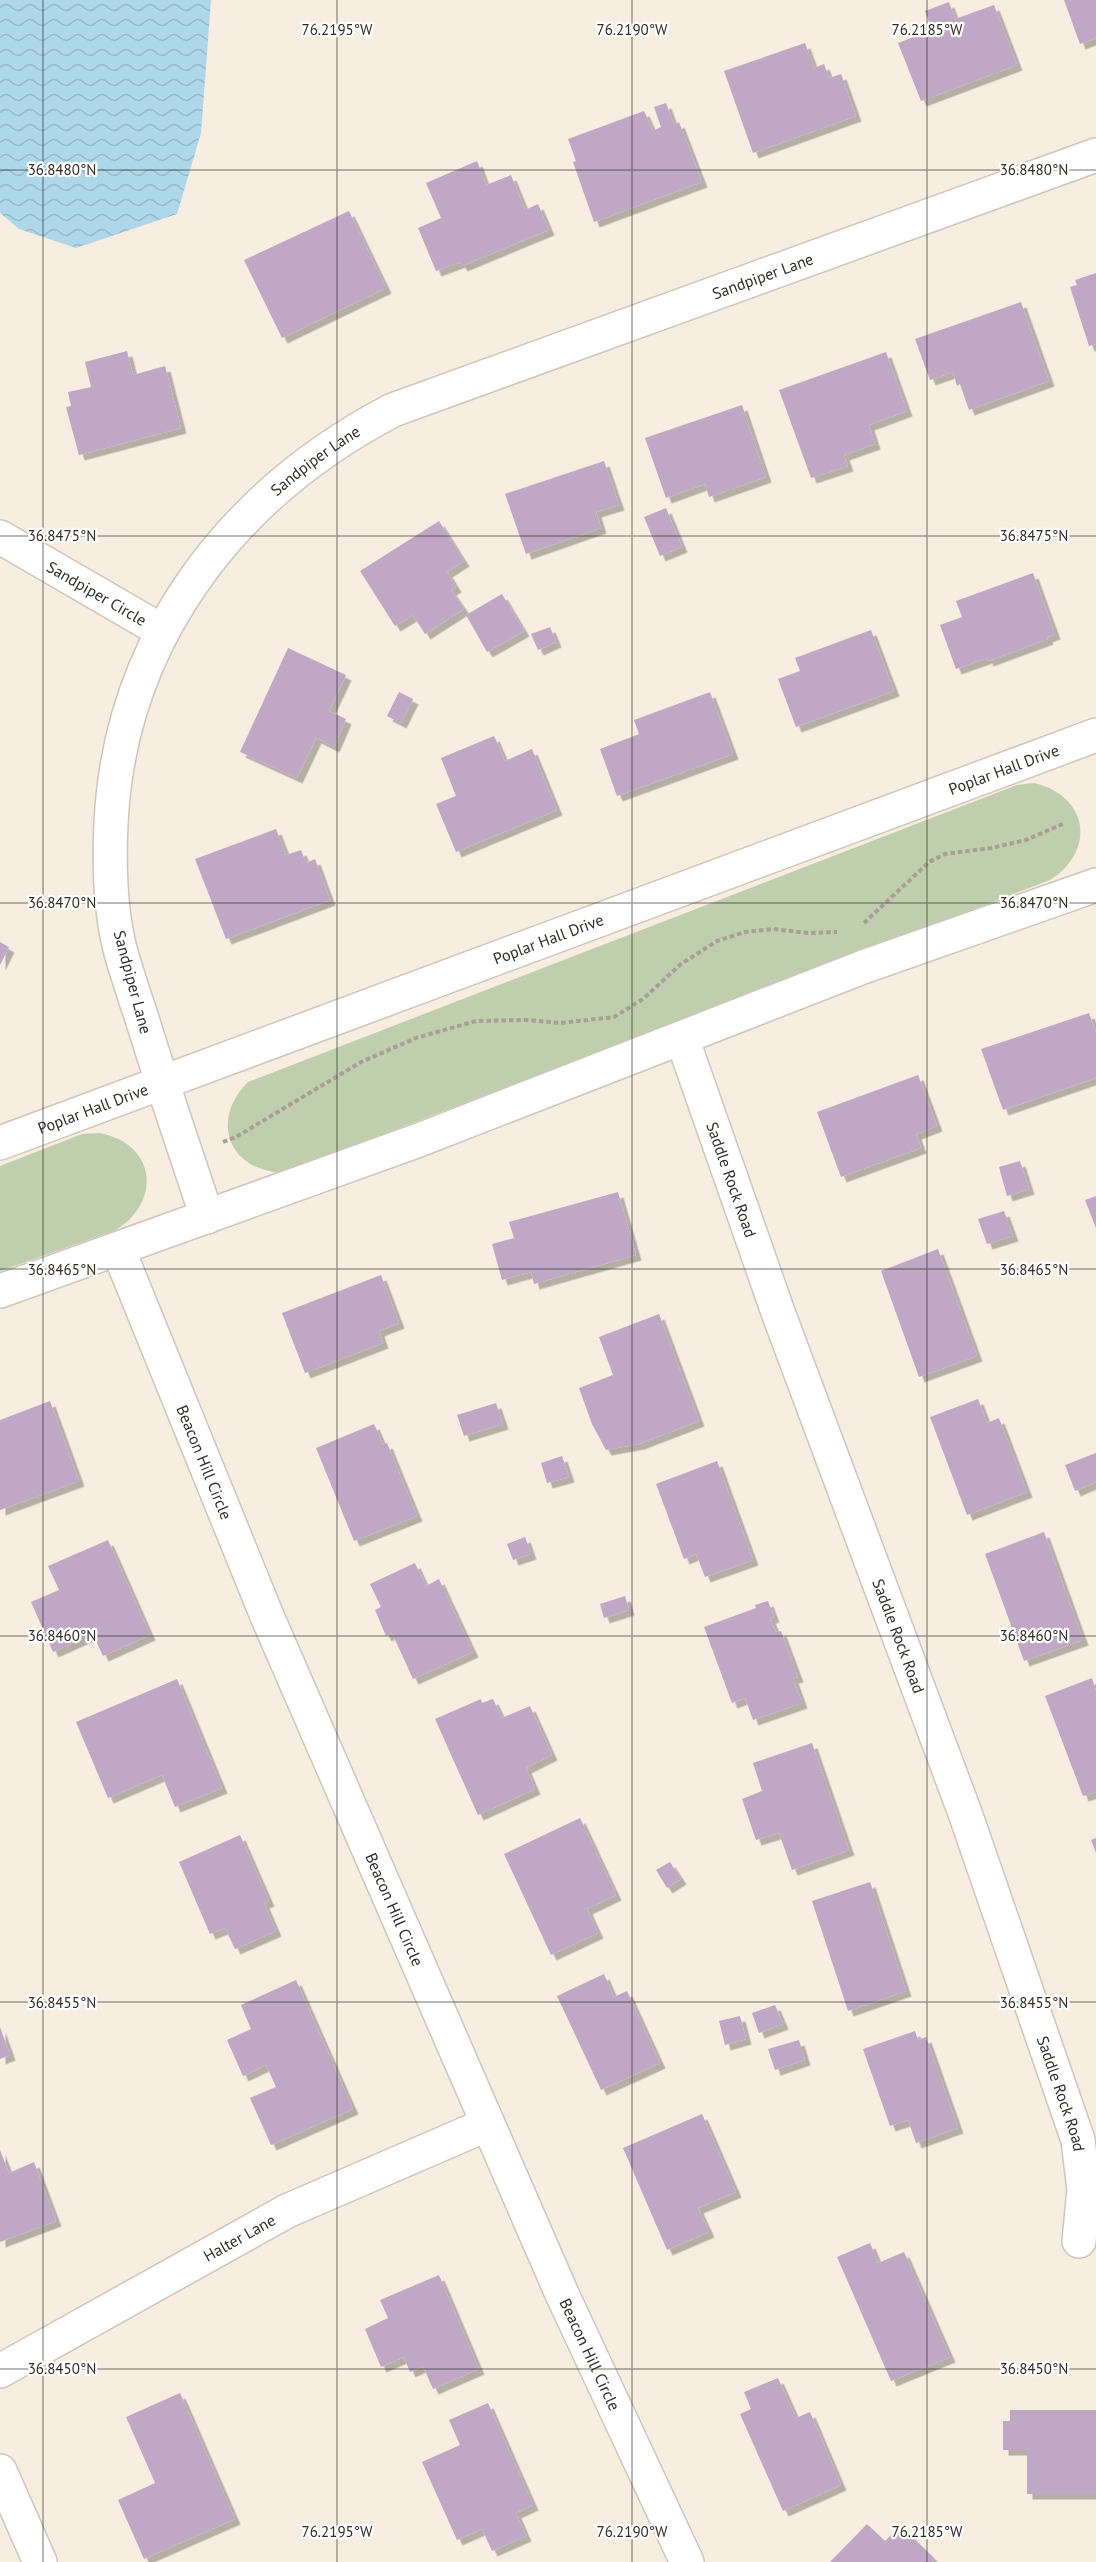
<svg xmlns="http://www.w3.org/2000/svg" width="1096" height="2562" viewBox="0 0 1096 2562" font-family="'PT Sans',sans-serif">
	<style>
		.green { fill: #bfceac }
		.water { fill: url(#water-waves) }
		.building { fill: #c0a7c5; filter: url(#shadow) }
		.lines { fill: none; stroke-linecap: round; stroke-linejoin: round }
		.minor-casing { stroke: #cfc5ba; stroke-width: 36 }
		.path { stroke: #a69f96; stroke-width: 4; stroke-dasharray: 4.5 3; stroke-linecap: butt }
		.minor { stroke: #fff; stroke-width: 33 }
		.ticks { fill: none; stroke: #2f2c27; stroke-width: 1.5; stroke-opacity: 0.45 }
		.labels { text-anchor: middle; stroke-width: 4.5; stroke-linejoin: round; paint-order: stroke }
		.street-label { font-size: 16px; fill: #2f2c27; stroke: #fff }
		.ticks-label { font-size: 15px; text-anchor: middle; fill: #2f2c27; stroke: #fff; stroke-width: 4.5; stroke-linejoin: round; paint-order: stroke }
	</style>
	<defs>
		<pattern id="water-waves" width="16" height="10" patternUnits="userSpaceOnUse" patternTransform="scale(1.5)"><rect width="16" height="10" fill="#aed7ea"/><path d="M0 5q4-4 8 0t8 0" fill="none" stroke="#96b9c9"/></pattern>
		<filter id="shadow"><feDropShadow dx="5.5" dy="5.5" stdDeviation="0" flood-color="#0004"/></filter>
	</defs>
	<rect width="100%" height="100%" fill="#f7ede1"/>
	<g class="green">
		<path d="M 1034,783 C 1089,796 1096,851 1050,880 L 281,1173 C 228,1169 210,1120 248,1082 L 1017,785 Z"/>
		<path d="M 99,1133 C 155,1143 163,1200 116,1230 L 0,1271 L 0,1166 L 82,1134 Z"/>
	</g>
	<path class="water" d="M 0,0 L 211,0 L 201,133 L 177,214 L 76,248 L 19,229 L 0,213 Z"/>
	<g class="building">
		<path d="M 1064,0 L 1096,0 L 1096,38 L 1080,44 Z"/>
		<path d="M 949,2 L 955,19 L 994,5 L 1017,65 L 921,101 L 898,43 L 932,30 L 925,11 Z"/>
		<path d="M 805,43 L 814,68 L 824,64 L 829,78 L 841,74 L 856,116 L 753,153 L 724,71 Z"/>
		<path d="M 666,103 L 674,125 L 679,122 L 702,182 L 594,222 L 573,162 L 576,161 L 568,139 L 644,111 L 653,131 L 661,127 L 654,107 Z"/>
		<path d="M 477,161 L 486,185 L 511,175 L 525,210 L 538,204 L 549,230 L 462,266 L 460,262 L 436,271 L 418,228 L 441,218 L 426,183 Z"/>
		<path d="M 349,211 L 386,288 L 282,338 L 244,260 Z"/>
		<path d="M 1096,273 L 1096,344 L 1089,346 L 1070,287 L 1077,285 L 1075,280 Z"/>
		<path d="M 1021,302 L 1049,381 L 969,410 L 960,384 L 957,386 L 953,372 L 930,380 L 915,339 Z"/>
		<path d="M 127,351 L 133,375 L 165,366 L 181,428 L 79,455 L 66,407 L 71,406 L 68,392 L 91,387 L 85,362 Z"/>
		<path d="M 886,352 L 907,411 L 869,425 L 875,444 L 844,455 L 848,466 L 811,478 L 779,390 Z"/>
		<path d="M 742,405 L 766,477 L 709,497 L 705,484 L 666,498 L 645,438 Z"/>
		<path d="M 604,461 L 619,505 L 596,512 L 601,528 L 526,554 L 505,494 Z"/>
		<path d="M 666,508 L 682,547 L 660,556 L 644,517 Z"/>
		<path d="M 439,521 L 464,561 L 447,572 L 456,587 L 451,590 L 464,609 L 425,634 L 413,615 L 395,626 L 360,571 Z"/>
		<path d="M 1033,573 L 1055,634 L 1047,637 L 1048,639 L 988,661 L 987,658 L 956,669 L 940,625 L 962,617 L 956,601 Z"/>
		<path d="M 502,594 L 524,631 L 487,652 L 466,615 Z"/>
		<path d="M 550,627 L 556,642 L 538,650 L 531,634 Z"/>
		<path d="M 871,630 L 894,691 L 796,727 L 778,679 L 800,671 L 795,658 Z"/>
		<path d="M 288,648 L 346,675 L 329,711 L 346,719 L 334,747 L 316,738 L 297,778 L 240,752 Z"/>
		<path d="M 399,692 L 413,699 L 401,723 L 387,716 Z"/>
		<path d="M 710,692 L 733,754 L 617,796 L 600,749 L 639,734 L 634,720 Z"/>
		<path d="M 494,736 L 505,761 L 532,749 L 557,810 L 456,852 L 436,804 L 456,796 L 441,758 Z"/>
		<path d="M 276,829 L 286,855 L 301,850 L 306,863 L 315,859 L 330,900 L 226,939 L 195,859 Z"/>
		<path d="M 0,942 L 9,947 L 0,965 Z"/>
		<path d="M 1089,1013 L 1096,1033 L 1096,1078 L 1003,1110 L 981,1049 Z"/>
		<path d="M 918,1075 L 937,1126 L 916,1134 L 921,1148 L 841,1177 L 817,1112 Z"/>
		<path d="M 1020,1161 L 1029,1189 L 1007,1196 L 999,1167 Z"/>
		<path d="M 618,1192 L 636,1255 L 534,1284 L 531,1272 L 502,1280 L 492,1244 L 514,1238 L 509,1222 Z"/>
		<path d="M 1096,1196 L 1096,1228 L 1085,1200 Z"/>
		<path d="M 1004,1211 L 1013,1236 L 987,1244 L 978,1219 Z"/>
		<path d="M 938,1249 L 977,1356 L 919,1377 L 881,1271 Z"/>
		<path d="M 381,1275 L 399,1323 L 379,1331 L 383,1343 L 305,1373 L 282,1313 Z"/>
		<path d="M 659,1314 L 699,1421 L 639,1444 L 606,1450 L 592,1424 L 579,1388 L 613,1375 L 599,1337 Z"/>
		<path d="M 978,1399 L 987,1423 L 999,1418 L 1027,1492 L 967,1515 L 930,1417 Z"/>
		<path d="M 50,1401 L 79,1481 L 0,1510 L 0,1420 Z"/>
		<path d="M 496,1403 L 503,1424 L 464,1436 L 457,1415 Z"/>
		<path d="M 374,1424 L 383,1445 L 387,1443 L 417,1516 L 354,1541 L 316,1448 Z"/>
		<path d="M 1096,1453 L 1096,1482 L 1075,1491 L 1065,1465 Z"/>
		<path d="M 562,1456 L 569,1477 L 547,1483 L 541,1463 Z"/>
		<path d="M 717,1461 L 753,1560 L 705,1577 L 696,1554 L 684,1559 L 656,1484 Z"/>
		<path d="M 1044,1532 L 1083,1640 L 1024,1661 L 985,1554 Z"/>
		<path d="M 525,1537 L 531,1554 L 513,1560 L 507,1544 Z"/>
		<path d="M 108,1540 L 150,1635 L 103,1656 L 93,1634 L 53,1652 L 31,1602 L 59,1590 L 48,1566 Z"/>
		<path d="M 415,1563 L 426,1586 L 439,1579 L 473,1652 L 413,1679 L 392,1633 L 386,1636 L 375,1610 L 381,1607 L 370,1584 Z"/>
		<path d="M 625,1596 L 629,1610 L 604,1618 L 600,1604 Z"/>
		<path d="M 768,1601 L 774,1617 L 770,1618 L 776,1632 L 781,1631 L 798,1677 L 793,1678 L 802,1703 L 753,1720 L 745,1698 L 732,1703 L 704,1627 L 756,1608 L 755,1605 Z"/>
		<path d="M 1092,1678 L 1096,1691 L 1096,1792 L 1083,1796 L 1045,1696 Z"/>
		<path d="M 177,1679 L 222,1788 L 175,1807 L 162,1775 L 108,1798 L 76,1722 Z"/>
		<path d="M 481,1699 L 482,1703 L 493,1699 L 502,1718 L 530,1706 L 552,1755 L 526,1768 L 535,1789 L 478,1815 L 435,1719 Z"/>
		<path d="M 812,1743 L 849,1850 L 792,1870 L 779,1833 L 756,1840 L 742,1799 L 762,1791 L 753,1763 Z"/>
		<path d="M 580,1818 L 616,1895 L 587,1909 L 598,1933 L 551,1955 L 504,1854 Z"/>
		<path d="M 240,1835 L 269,1901 L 264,1903 L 276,1931 L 235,1949 L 225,1928 L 210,1934 L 179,1862 Z"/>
		<path d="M 1096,1838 L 1096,1853 L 1091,1840 Z"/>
		<path d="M 670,1862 L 681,1879 L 667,1888 L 656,1870 Z"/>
		<path d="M 870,1882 L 906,1991 L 848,2011 L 812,1901 Z"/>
		<path d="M 604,1974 L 614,1997 L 627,1991 L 660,2063 L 601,2090 L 557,1996 Z"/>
		<path d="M 296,1980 L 353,2109 L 271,2145 L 250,2098 L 276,2087 L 266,2065 L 243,2076 L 227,2040 L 251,2029 L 241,2005 Z"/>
		<path d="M 775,2005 L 783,2024 L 759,2033 L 752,2013 Z"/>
		<path d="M 740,2016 L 746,2039 L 725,2045 L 719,2021 Z"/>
		<path d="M 0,2027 L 10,2055 L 0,2059 Z"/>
		<path d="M 915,2031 L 918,2040 L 926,2037 L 958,2128 L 916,2143 L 908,2120 L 890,2126 L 863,2049 Z"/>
		<path d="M 799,2040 L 805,2060 L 775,2070 L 768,2049 Z"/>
		<path d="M 702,2114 L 736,2192 L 698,2208 L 709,2232 L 667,2250 L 623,2148 Z"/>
		<path d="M 0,2150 L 9,2173 L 34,2162 L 56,2221 L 0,2242 Z"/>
		<path d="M 870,2243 L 878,2263 L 904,2252 L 950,2357 L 891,2381 L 837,2257 Z"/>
		<path d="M 439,2275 L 479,2369 L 433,2389 L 423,2366 L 410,2372 L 404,2357 L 381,2367 L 365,2329 L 388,2318 L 380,2300 Z"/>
		<path d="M 778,2378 L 796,2418 L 810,2412 L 841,2485 L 783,2511 L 740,2414 L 751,2409 L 744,2392 Z"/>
		<path d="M 180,2393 L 235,2519 L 144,2559 L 118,2500 L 155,2483 L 126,2417 Z"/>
		<path d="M 488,2403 L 533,2505 L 516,2513 L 526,2536 L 492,2551 L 482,2529 L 457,2540 L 422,2462 L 460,2445 L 449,2420 Z"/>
		<path d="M 1010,2410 L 1096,2410 L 1096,2494 L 1027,2494 L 1027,2450 L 1003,2450 L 1003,2421 L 1010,2421 Z"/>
		<path d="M 867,2524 L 885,2541 L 901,2526 L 935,2559 L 932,2562 L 830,2562 Z"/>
	</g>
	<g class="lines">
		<defs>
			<g id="minor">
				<path id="s1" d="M 0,537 L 162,631"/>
				<path id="s2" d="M 682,1038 L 779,1315 L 965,1813 L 1078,2140 L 1084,2190 L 1079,2241"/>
				<path id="s3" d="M 0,1143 L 1096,735"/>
				<path id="s4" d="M 207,1217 C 186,1153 164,1090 144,1025 C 136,1000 127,975 120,949 C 110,909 109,865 111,823 C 120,639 232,494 393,410 L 1096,155"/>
				<path id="s5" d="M 118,1249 L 267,1616 L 562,2294 L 687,2562"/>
				<path d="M 0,1291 L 419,1140 L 863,967 L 1096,885"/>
				<path id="s6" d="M 0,2371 L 287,2211 L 488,2124"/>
				<path d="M 0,2471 L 40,2562"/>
			</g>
		</defs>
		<use href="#minor" class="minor-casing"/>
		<g class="path">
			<path d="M 864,923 L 929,862 L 945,854 L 991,848 L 1026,840 L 1065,823"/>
			<path d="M 223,1142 L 236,1137 L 361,1062 L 416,1038 L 476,1021 L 526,1020 L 561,1023 L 614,1017 L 643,999 L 681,964 L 717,941 L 745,932 L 773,929 L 808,933 L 837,932"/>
		</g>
		<use href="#minor" class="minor"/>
	</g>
	<path class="ticks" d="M 43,0 L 43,2562M 337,0 L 337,2562M 632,0 L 632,2562M 927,0 L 927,2562M 0,170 L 1096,170M 0,536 L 1096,536M 0,903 L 1096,903M 0,1269 L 1096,1269M 0,1636 L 1096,1636M 0,2002 L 1096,2002M 0,2369 L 1096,2369"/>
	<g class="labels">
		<g class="street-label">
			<text dy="6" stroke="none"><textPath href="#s4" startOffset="1326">Sandpiper Lane</textPath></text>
			<text dy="6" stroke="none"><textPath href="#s4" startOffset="840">Sandpiper Lane</textPath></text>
			<text dy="6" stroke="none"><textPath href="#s1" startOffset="112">Sandpiper Circle</textPath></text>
			<text dy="6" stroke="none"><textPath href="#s3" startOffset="1071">Poplar Hall Drive</textPath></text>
			<text dy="6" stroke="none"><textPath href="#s3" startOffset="585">Poplar Hall Drive</textPath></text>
			<text transform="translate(133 982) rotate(75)" y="6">Sandpiper Lane</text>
			<text dy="6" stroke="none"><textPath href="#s3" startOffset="99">Poplar Hall Drive</textPath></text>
			<text dy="6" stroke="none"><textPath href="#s2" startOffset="150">Saddle Rock Road</textPath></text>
			<text dy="6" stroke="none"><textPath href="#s5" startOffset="230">Beacon Hill Circle</textPath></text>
			<text dy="6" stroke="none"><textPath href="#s2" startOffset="636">Saddle Rock Road</textPath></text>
			<text dy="6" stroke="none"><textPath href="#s5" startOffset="716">Beacon Hill Circle</textPath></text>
			<text dy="6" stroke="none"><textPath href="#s2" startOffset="1122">Saddle Rock Road</textPath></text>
			<text dy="6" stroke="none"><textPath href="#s6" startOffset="274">Halter Lane</textPath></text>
			<text dy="6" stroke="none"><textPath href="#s5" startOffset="1202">Beacon Hill Circle</textPath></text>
		</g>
	</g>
	<g class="ticks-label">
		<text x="337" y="35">76.2195°W</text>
		<text x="632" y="35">76.2190°W</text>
		<text x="927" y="35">76.2185°W</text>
		<text x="62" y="175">36.8480°N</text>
		<text x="1034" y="175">36.8480°N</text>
		<text x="62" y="541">36.8475°N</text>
		<text x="1034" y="541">36.8475°N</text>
		<text x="62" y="908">36.8470°N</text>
		<text x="1034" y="908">36.8470°N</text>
		<text x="62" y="1275">36.8465°N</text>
		<text x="1034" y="1275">36.8465°N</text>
		<text x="62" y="1641">36.8460°N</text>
		<text x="1034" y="1641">36.8460°N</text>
		<text x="62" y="2008">36.8455°N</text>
		<text x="1034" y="2008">36.8455°N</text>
		<text x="62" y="2374">36.8450°N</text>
		<text x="1034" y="2374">36.8450°N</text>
		<text x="337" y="2537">76.2195°W</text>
		<text x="632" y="2537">76.2190°W</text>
		<text x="927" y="2537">76.2185°W</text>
	</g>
</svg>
